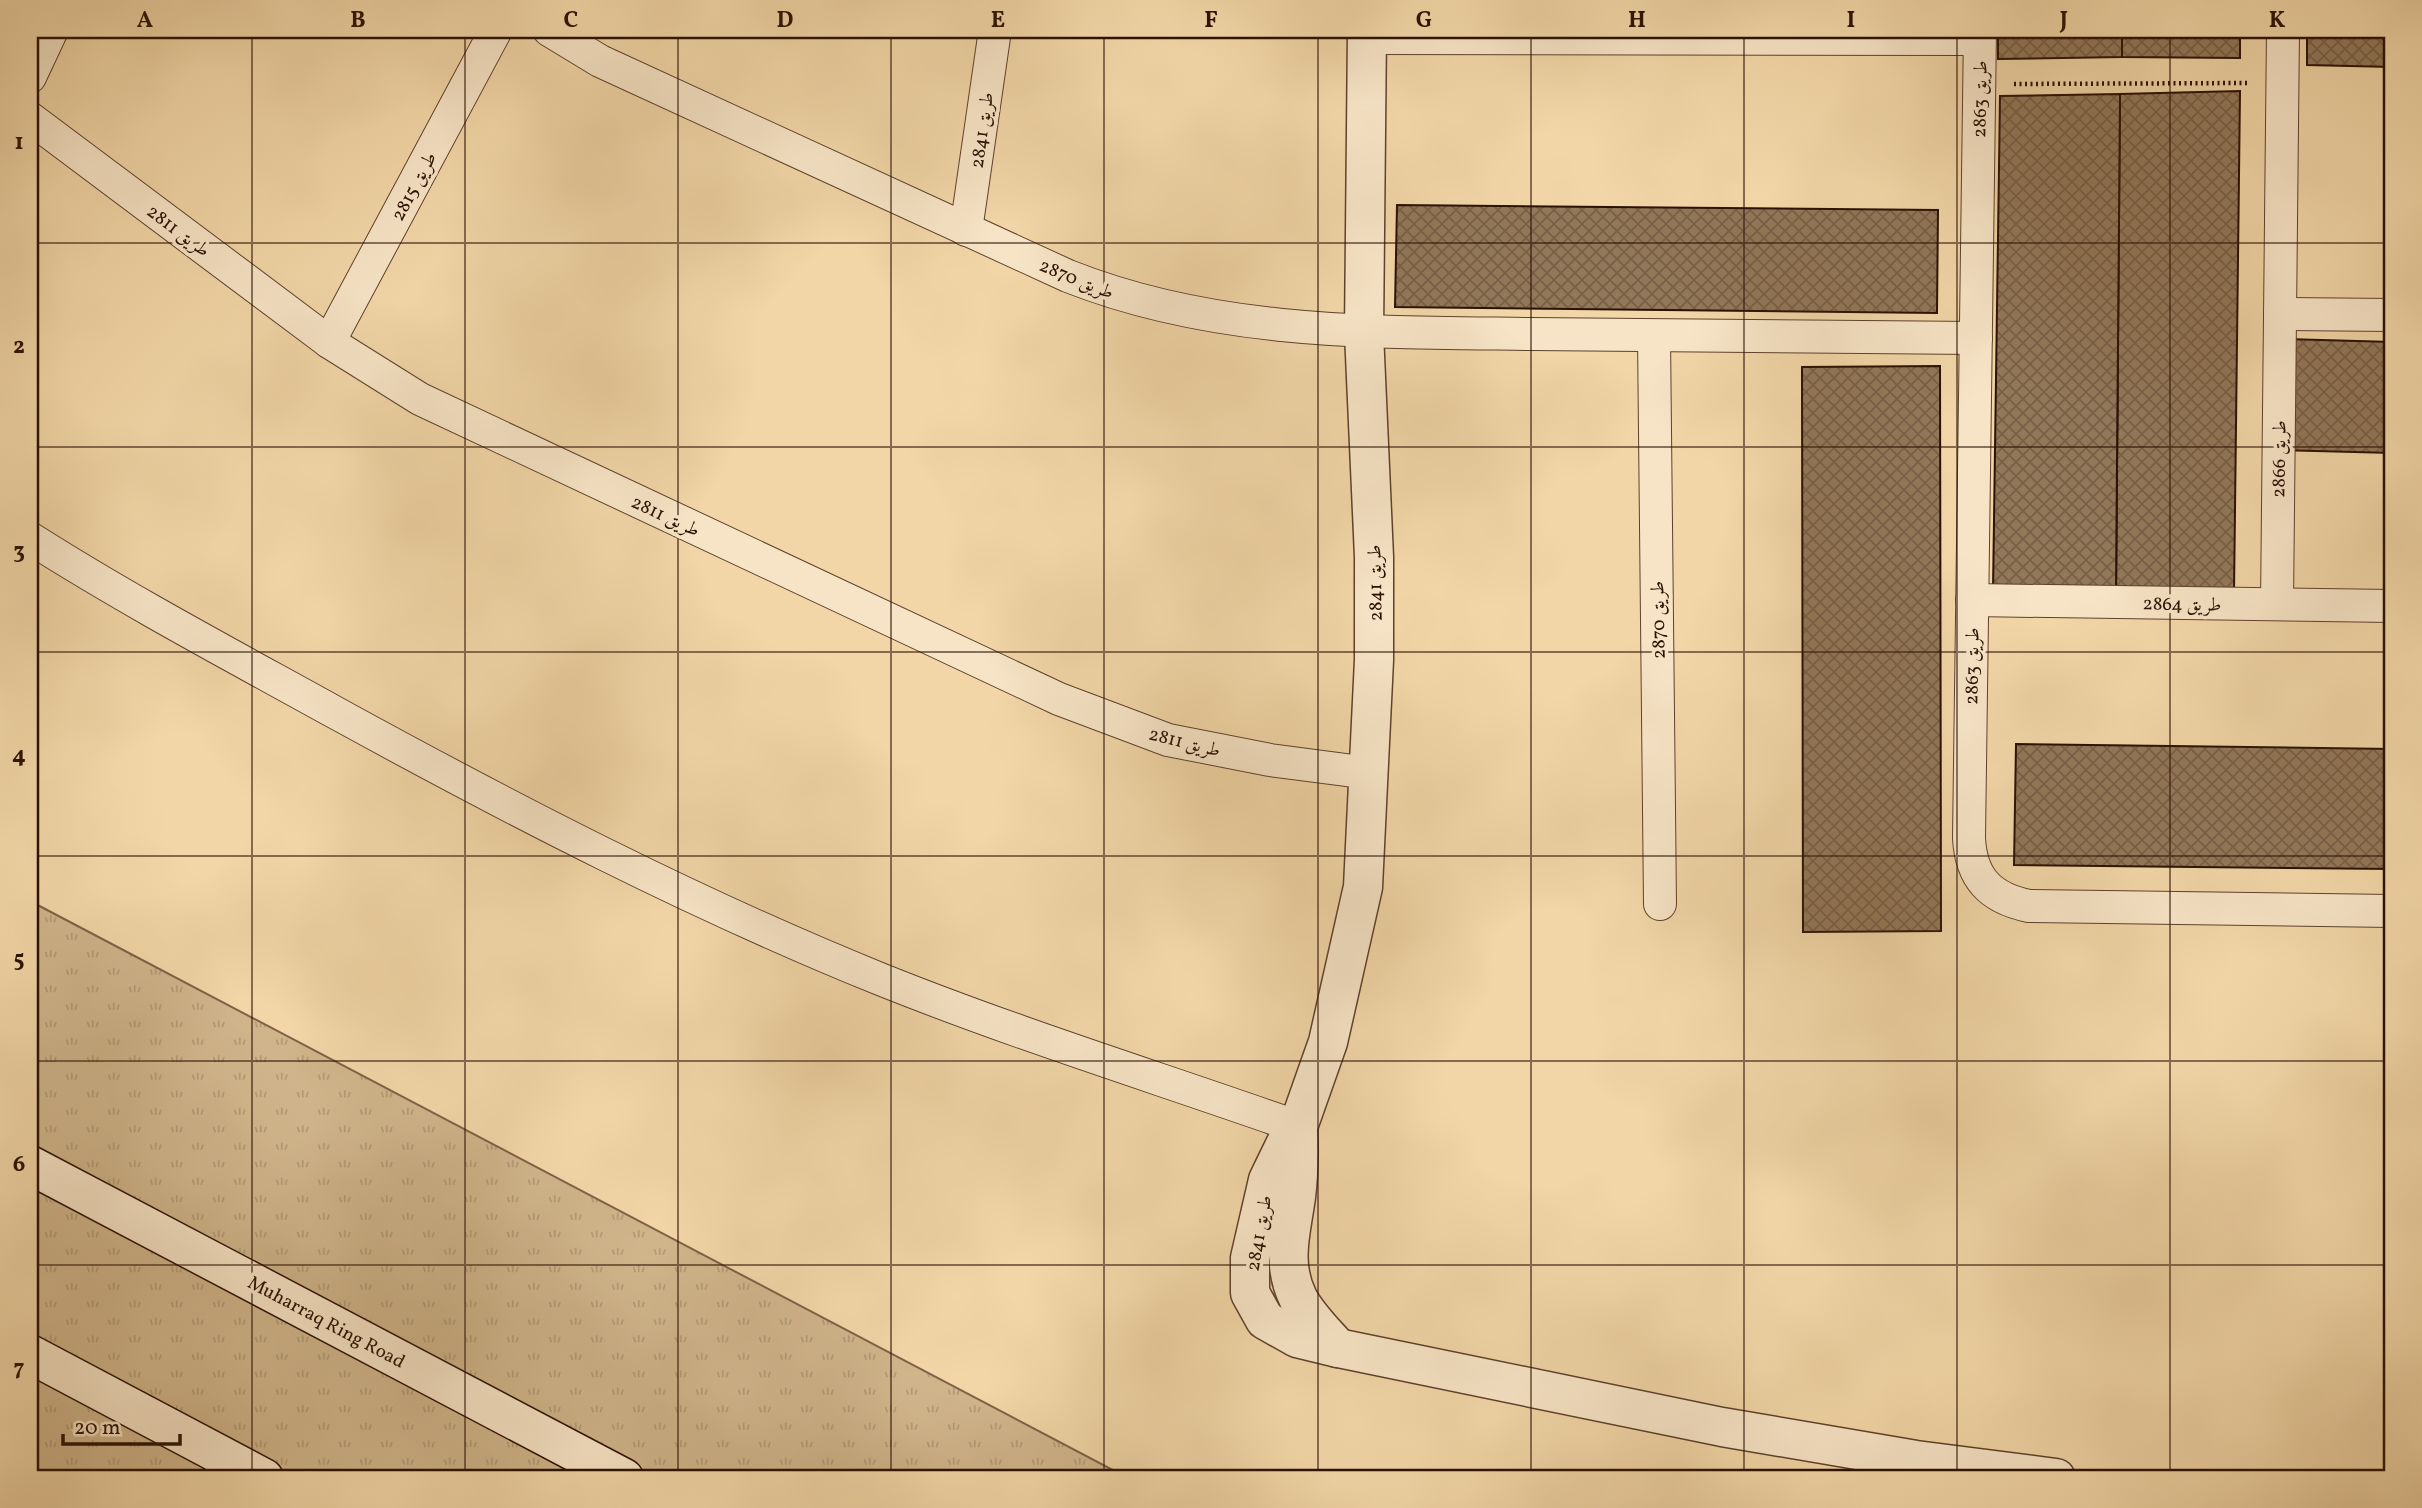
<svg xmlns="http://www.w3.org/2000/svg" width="2422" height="1508" viewBox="0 0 2422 1508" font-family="Vollkorn,Amiri,serif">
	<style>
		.grass { fill: url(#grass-tufts); stroke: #7e6347; stroke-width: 2 }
		.building { fill: url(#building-cross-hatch); stroke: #2b1103; stroke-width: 2 }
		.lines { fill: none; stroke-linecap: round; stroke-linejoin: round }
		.minor-casing { stroke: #5d422c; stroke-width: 34 }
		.tertiary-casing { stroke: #5d422c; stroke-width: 41 }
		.secondary-casing { stroke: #2b1103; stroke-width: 41 }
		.path { stroke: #2b1103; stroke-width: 4.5; stroke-dasharray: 2 3.5; stroke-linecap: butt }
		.minor { stroke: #f7e4c6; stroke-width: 32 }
		.tertiary { stroke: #f7e4c6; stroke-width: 38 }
		.secondary { stroke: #f7e4c6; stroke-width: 38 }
		.grid { fill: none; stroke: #2b1103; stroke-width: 2; stroke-opacity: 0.55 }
		.labels { text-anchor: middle; stroke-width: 7; stroke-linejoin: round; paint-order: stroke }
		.street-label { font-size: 19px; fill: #2b1103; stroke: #f7e4c6 }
		.neatline { fill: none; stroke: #2b1103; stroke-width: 2.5 }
		.grid-label { font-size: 23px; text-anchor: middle; font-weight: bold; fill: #2b1103 }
	</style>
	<defs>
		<pattern id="grass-tufts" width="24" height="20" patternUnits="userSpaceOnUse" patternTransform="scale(1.75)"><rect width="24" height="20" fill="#d0b58b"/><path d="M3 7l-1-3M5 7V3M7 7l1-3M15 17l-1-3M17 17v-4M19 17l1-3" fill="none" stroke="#b39b76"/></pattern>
		<pattern id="building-cross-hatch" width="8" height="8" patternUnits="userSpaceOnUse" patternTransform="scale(1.75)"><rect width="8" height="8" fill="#927758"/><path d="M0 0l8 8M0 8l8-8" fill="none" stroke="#776047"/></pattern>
	</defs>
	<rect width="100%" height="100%" fill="#f2d6a7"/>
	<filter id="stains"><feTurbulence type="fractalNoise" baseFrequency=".00286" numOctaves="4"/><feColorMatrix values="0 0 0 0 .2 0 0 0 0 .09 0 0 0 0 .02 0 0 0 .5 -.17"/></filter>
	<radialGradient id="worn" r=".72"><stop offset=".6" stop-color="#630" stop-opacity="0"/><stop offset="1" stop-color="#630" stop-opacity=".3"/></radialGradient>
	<path class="grass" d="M 30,901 L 1128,1478 L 30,1478 Z"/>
	<g class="building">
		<path d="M 1998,30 L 2122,30 L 2122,57 L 1998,59 Z"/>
		<path d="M 2122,30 L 2240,30 L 2240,58 L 2122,57 Z"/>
		<path d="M 2307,30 L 2392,30 L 2392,67 L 2307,65 Z"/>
		<path d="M 2240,91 L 2234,593 L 2116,592 L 2120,94 Z"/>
		<path d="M 2120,94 L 2116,592 L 1993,591 L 2000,96 Z"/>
		<path d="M 1397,205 L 1938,210 L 1937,313 L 1395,307 Z"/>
		<path d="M 2283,339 L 2392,342 L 2392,453 L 2281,450 Z"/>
		<path d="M 1940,366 L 1941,931 L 1803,932 L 1802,367 Z"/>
		<path d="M 2016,744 L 2392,749 L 2392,869 L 2014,865 Z"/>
	</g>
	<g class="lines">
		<defs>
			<g id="minor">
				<path d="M 549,30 L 600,61 L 1068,276 C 1217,335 1374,332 1532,334 C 1680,336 1828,337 1976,338"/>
				<path d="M 1980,30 L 1969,838 C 1971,878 1990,898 2029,906 L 2392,911"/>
				<path d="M 1367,38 L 1979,39"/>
				<path d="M 30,77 L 52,30"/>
				<path d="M 30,118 L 329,342 L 420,399 L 1059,699 L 1168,740 L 1270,760 L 1369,773"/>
				<path d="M 966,230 L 995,30"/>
				<path d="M 2280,314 L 2392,315"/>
				<path d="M 1654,336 L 1660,904"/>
				<path d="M 329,342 L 496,30"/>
				<path d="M 30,538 C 129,601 233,656 336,713 C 513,810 692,903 880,979 C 1017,1034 1159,1078 1298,1127"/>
				<path d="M 1972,600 L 2392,606"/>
				<path d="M 2277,604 L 2283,30"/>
			</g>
			<g id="tertiary">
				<path d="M 1367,30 L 1364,333 L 1374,557 L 1374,660 L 1363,887 L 1328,1042 L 1298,1127 L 1286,1143 L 1268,1180 L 1250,1258 L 1250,1293 L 1265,1320 L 1297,1338 L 1338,1348 L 1722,1427 L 1916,1460 L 2056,1478"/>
				<path d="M 1298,1127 C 1299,1150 1299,1173 1296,1197 C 1291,1233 1281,1263 1298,1298 C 1308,1317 1324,1332 1338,1348"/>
			</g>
			<g id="secondary">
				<path d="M 30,1165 L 624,1478"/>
				<path d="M 30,1354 L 264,1478"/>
			</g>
		</defs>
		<use href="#minor" class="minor-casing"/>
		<use href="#tertiary" class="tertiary-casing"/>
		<use href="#secondary" class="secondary-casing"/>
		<path class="path" d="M 2014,84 L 2247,83"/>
		<use href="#minor" class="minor"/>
		<use href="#tertiary" class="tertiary"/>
		<use href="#secondary" class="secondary"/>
	</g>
	<path class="grid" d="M 252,30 L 252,1478M 465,30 L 465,1478M 678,30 L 678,1478M 891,30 L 891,1478M 1104,30 L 1104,1478M 1318,30 L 1318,1478M 1531,30 L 1531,1478M 1744,30 L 1744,1478M 1957,30 L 1957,1478M 2170,30 L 2170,1478M 30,243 L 2392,243M 30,447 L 2392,447M 30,652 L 2392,652M 30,856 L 2392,856M 30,1061 L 2392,1061M 30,1265 L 2392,1265"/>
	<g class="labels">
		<g class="street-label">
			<text transform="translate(1979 99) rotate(-89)" y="7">طريق 2863</text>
			<text transform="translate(981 130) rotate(-82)" y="7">طريق 2841</text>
			<text transform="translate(413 186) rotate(-62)" y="7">طريق 2815</text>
			<text transform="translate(179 230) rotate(37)" y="7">طريق 2811</text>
			<text transform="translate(1077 278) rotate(22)" y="7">طريق 2870</text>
			<text transform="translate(2278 459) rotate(-89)" y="7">طريق 2866</text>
			<text transform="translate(666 515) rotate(25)" y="7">طريق 2811</text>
			<text transform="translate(1374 583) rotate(-91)" y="7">طريق 2841</text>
			<text transform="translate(2182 603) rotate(1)" y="7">طريق 2864</text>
			<text transform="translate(1657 620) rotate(-91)" y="7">طريق 2870</text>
			<text transform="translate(1971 666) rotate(-89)" y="7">طريق 2863</text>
			<text transform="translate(1185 741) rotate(14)" y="7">طريق 2811</text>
			<text transform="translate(1258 1233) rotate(-80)" y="7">طريق 2841</text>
			<text transform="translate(327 1321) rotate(28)" y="7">Muharraq Ring Road</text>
		</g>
	</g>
	<rect width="2422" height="1508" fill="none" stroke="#f2d6a7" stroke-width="77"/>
	<path d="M63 1434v10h117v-10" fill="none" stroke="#2b1103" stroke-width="3.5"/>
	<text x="74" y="1434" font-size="21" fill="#2b1103" stroke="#f7e4c6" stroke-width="5" paint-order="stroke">20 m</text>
	<rect x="38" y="38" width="2346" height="1432" class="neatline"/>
	<g class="grid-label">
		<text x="145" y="27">A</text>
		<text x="358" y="27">B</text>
		<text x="571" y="27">C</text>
		<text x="785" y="27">D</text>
		<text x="998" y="27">E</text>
		<text x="1211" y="27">F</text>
		<text x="1424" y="27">G</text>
		<text x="1637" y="27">H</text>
		<text x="1851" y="27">I</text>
		<text x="2064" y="27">J</text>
		<text x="2277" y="27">K</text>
		<text x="19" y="149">1</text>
		<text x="19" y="353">2</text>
		<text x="19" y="558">3</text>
		<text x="19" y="762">4</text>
		<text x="19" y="966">5</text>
		<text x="19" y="1171">6</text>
		<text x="19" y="1375">7</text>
	</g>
	<rect width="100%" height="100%" filter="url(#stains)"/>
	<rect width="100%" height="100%" fill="url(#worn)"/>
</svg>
